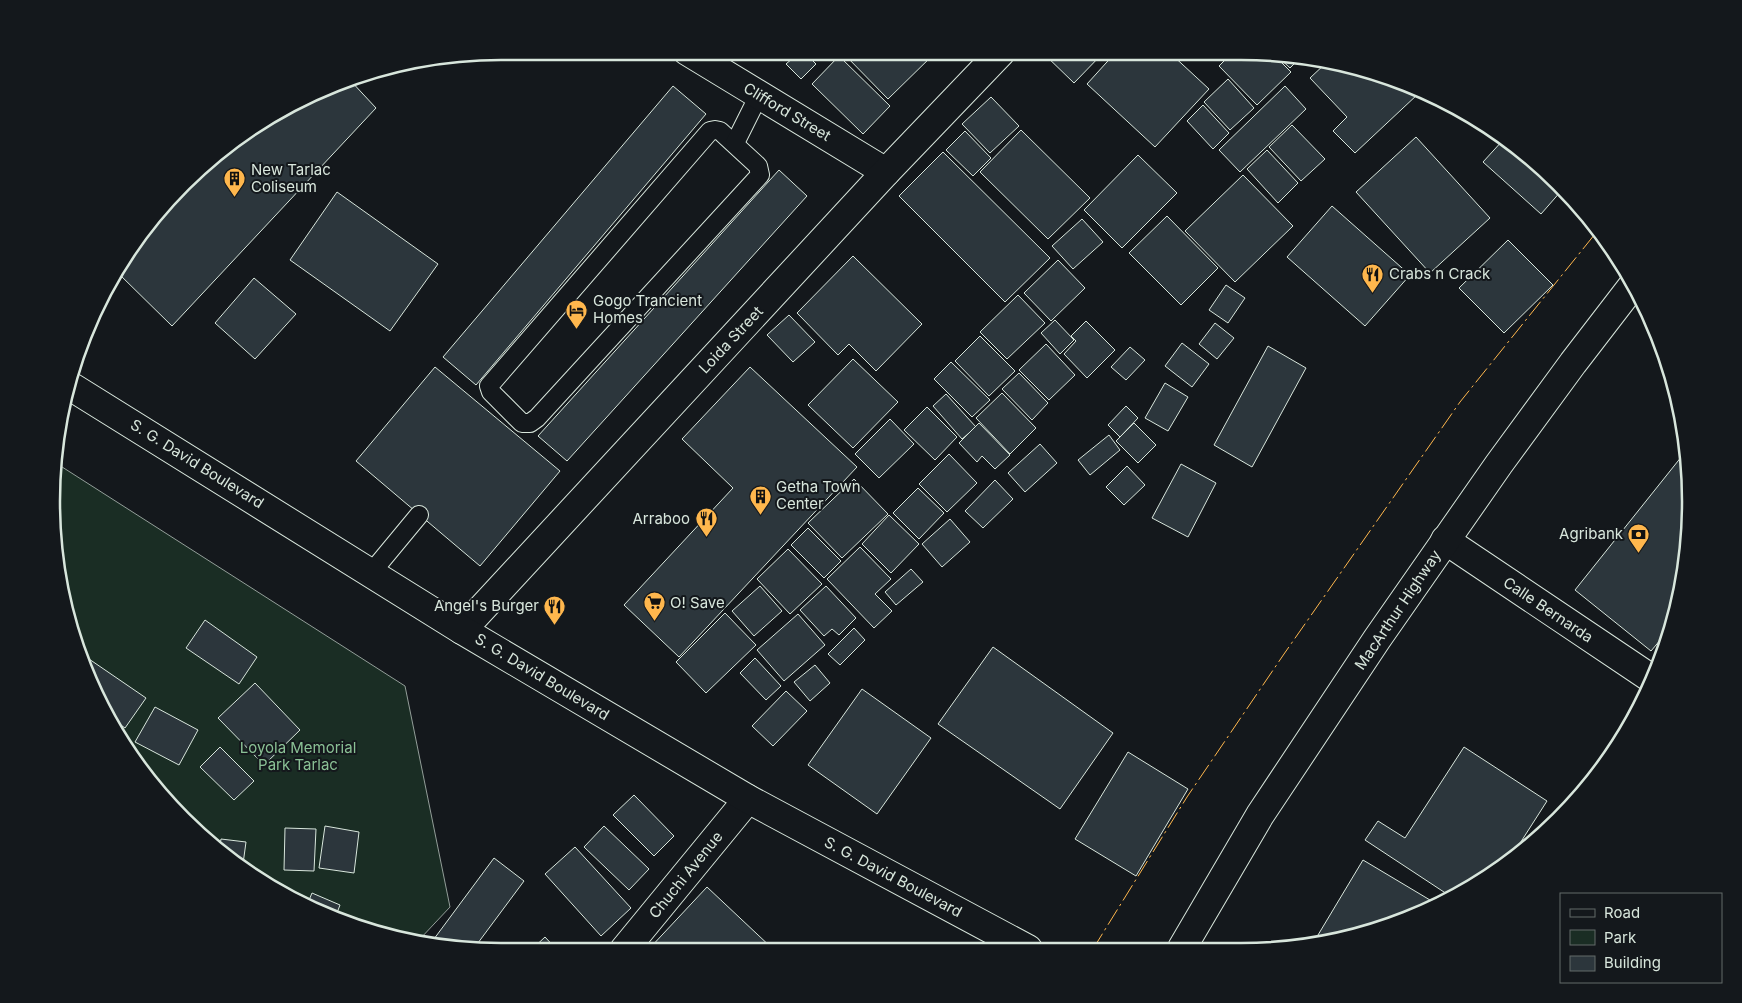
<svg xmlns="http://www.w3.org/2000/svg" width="1742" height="1003" viewBox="0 0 1742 1003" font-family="Inter,sans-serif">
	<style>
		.green { fill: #1a2d24; stroke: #939e99 }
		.building { fill: #2c363c; stroke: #d8e6dc }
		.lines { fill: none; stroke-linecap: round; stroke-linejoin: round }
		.service-casing { stroke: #d8e6dc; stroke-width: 20 }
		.minor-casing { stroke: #d8e6dc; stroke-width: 30 }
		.tertiary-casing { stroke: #d8e6dc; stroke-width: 30 }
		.trunk-casing { stroke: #d8e6dc; stroke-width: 30 }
		.service { stroke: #14181c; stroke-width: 18 }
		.minor { stroke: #14181c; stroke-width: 28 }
		.tertiary { stroke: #14181c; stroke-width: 28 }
		.trunk { stroke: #14181c; stroke-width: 28 }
		.power { stroke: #ffb74d; stroke-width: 1; stroke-dasharray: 18 4 2.5 4; stroke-linecap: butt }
		.labels { text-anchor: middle; stroke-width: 4; stroke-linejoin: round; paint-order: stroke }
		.street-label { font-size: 15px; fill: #d8e6dc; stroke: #14181c }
		.poi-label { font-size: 15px; fill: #d8e6dc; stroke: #14181c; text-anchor: start }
		.park-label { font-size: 15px; fill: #8ac095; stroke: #14181c }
		.rim { fill: none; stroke: #d8e6dc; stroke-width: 2.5 }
	</style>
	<rect width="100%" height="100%" fill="#14181c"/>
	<path class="green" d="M 59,465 L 405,686 L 450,907 L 419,940 L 357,928 L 276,891 L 163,798 L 85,674 L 52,531 Z"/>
	<g class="building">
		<path d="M 800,52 L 804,52 L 816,64 L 801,79 L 786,64 Z"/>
		<path d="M 842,52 L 936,52 L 888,99 Z"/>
		<path d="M 1042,52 L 1104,52 L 1074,83 Z"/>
		<path d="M 1116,52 L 1169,52 L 1209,89 L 1155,147 L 1087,84 Z"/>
		<path d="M 1233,52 L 1272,53 L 1291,72 L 1257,105 L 1219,66 Z"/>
		<path d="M 1278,54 L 1300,58 L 1290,68 L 1276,55 Z"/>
		<path d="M 839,56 L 890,106 L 863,134 L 812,84 Z"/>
		<path d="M 1326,63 L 1385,75 L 1412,87 L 1418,94 L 1355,153 L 1333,131 L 1347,117 L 1310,78 Z"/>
		<path d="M 349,79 L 376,108 L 172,326 L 118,273 L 127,251 L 228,144 Z"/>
		<path d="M 1228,79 L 1254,108 L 1230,130 L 1204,102 Z"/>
		<path d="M 673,86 L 706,114 L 476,385 L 443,357 Z"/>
		<path d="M 1285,86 L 1306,109 L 1240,172 L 1219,150 Z"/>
		<path d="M 991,97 L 1019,126 L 990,153 L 962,124 Z"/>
		<path d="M 1203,105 L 1229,133 L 1213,149 L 1187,121 Z"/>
		<path d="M 1292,125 L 1325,159 L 1301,181 L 1269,147 Z"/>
		<path d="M 1021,130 L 1090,198 L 1048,239 L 980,172 Z"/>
		<path d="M 965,131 L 991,158 L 973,176 L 946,150 Z"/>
		<path d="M 1416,137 L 1490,218 L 1430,273 L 1356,192 Z"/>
		<path d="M 1504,139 L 1538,163 L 1562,190 L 1541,214 L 1483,162 Z"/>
		<path d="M 1267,150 L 1298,183 L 1278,203 L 1247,169 Z"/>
		<path d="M 943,152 L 1050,258 L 1005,302 L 899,196 Z"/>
		<path d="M 1138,155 L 1177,193 L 1122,248 L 1084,210 Z"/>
		<path d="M 779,170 L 807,196 L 567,461 L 538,436 Z"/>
		<path d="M 1243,175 L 1293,226 L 1235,282 L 1185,231 Z"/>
		<path d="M 337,192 L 438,264 L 390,331 L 290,260 Z"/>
		<path d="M 1332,206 L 1410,275 L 1365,326 L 1287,257 Z"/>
		<path d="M 1167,216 L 1218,268 L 1181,305 L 1129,253 Z"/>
		<path d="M 1082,219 L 1103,242 L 1073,269 L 1052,246 Z"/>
		<path d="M 1508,240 L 1553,285 L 1504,333 L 1459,288 Z"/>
		<path d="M 853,256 L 922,324 L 876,371 L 849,344 L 838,355 L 797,313 Z"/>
		<path d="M 1058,260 L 1085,288 L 1051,321 L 1024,293 Z"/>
		<path d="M 254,278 L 296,314 L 255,359 L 215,323 Z"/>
		<path d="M 1226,285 L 1245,298 L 1228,323 L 1209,310 Z"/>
		<path d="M 1018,295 L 1045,323 L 1007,359 L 980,332 Z"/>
		<path d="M 789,315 L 815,342 L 793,362 L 767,335 Z"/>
		<path d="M 1055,320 L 1074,340 L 1060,354 L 1041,333 Z"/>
		<path d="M 1086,321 L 1115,350 L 1087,378 L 1064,354 L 1076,341 L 1071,336 Z"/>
		<path d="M 1215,323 L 1234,338 L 1217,359 L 1199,344 Z"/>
		<path d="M 980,336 L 1015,371 L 989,396 L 955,361 Z"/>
		<path d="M 1182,343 L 1209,364 L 1192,387 L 1165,366 Z"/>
		<path d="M 1046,344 L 1075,375 L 1049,400 L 1019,370 Z"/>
		<path d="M 1268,346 L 1306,368 L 1252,467 L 1214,445 Z"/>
		<path d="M 1130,347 L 1145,360 L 1126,380 L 1111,367 Z"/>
		<path d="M 853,359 L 898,402 L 853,448 L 808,405 Z"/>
		<path d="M 951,362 L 990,400 L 972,417 L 934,379 Z"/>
		<path d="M 435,367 L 560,471 L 480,566 L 356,461 Z"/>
		<path d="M 750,367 L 857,467 L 679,657 L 624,605 L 733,488 L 682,439 Z"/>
		<path d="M 1019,373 L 1048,403 L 1032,420 L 1002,389 Z"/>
		<path d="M 1165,383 L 1188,397 L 1168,431 L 1145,418 Z"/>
		<path d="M 1002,393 L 1036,428 L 1010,454 L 976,418 Z"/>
		<path d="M 946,394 L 976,427 L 962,439 L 933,406 Z"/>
		<path d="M 1126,406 L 1138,418 L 1120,437 L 1108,425 Z"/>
		<path d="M 927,407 L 957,437 L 935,460 L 904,430 Z"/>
		<path d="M 890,419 L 914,444 L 879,478 L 855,454 Z"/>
		<path d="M 979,423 L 1010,455 L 995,469 L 982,456 L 977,462 L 959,443 Z"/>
		<path d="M 1134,423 L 1156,445 L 1138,463 L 1116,441 Z"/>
		<path d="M 1109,435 L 1120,450 L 1090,475 L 1078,460 Z"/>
		<path d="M 1040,444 L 1057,463 L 1025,492 L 1008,473 Z"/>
		<path d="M 1686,451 L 1690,472 L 1687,561 L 1672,626 L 1651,651 L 1575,590 Z"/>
		<path d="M 949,454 L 977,483 L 947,512 L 919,484 Z"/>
		<path d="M 1181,464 L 1216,483 L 1188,537 L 1152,518 Z"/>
		<path d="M 1127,466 L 1145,485 L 1124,505 L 1106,487 Z"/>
		<path d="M 854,479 L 888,514 L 842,558 L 808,523 Z"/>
		<path d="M 995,480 L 1013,499 L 983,528 L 965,511 Z"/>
		<path d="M 918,488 L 944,513 L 919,539 L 893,513 Z"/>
		<path d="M 889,515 L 919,544 L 891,573 L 862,544 Z"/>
		<path d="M 950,519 L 970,542 L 942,567 L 922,544 Z"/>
		<path d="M 808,528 L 841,561 L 824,578 L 791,545 Z"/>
		<path d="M 860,547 L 891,579 L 875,594 L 892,611 L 874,628 L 827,579 Z"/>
		<path d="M 788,549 L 822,584 L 790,614 L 757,579 Z"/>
		<path d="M 911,569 L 923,582 L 896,605 L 885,592 Z"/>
		<path d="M 760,586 L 782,611 L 754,636 L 732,611 Z"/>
		<path d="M 826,586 L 856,618 L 839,635 L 832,629 L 824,636 L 800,610 Z"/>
		<path d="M 725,613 L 756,645 L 706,693 L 676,662 Z"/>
		<path d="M 798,614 L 825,645 L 784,681 L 757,650 Z"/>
		<path d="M 205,620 L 257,657 L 239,684 L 186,648 Z"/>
		<path d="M 854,628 L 865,640 L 840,665 L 828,654 Z"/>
		<path d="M 993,647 L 1113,733 L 1060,809 L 938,724 Z"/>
		<path d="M 755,658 L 781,686 L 766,700 L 740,673 Z"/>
		<path d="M 89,659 L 146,698 L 125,728 L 115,721 L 85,674 L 84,667 Z"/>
		<path d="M 815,665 L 830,683 L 810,701 L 794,682 Z"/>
		<path d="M 255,683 L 300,730 L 264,765 L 218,718 Z"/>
		<path d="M 862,689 L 931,738 L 877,814 L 808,765 Z"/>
		<path d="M 786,691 L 807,711 L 773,746 L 752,726 Z"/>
		<path d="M 155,707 L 198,730 L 179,765 L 135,742 Z"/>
		<path d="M 220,747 L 254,781 L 234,800 L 200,767 Z"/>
		<path d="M 1464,747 L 1547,801 L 1508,862 L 1490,876 L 1450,896 L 1365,840 L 1378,821 L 1405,838 Z"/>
		<path d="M 1128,752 L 1188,789 L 1136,876 L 1075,839 Z"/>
		<path d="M 634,795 L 674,836 L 654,856 L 613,815 Z"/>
		<path d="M 325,826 L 359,832 L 354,873 L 319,868 Z"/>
		<path d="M 604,826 L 649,869 L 629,890 L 584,847 Z"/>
		<path d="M 285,828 L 316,829 L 314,871 L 284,870 Z"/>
		<path d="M 221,839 L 246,842 L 243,864 L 220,845 Z"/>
		<path d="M 575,847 L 631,908 L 601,936 L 545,874 Z"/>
		<path d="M 494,858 L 524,881 L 472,951 L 431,943 Z"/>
		<path d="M 1363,860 L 1435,903 L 1385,928 L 1312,945 Z"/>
		<path d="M 707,887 L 774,950 L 648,950 Z"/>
		<path d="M 312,893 L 340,905 L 335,918 L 307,905 Z"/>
		<path d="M 545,937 L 558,951 L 530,951 Z"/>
	</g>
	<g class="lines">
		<defs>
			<g id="service">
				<path d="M 715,130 L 720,131 L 758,166 L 760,175 L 537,418 L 530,423 L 522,423 L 491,392 L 489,386 L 710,131 Z"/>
				<path d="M 735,143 L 759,95"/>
				<path d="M 371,573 L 419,515"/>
			</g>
			<g id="minor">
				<path d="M 687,51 L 886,172"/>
				<path d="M 1445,540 L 1652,679"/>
				<path d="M 462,630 L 886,172 L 1001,52"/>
				<path d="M 624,950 L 748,799"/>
			</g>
			<path id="tertiary" d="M 67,384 L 462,630 L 748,799 L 1028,949"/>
			<path id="trunk" d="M 1182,948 L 1260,815 L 1377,639 L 1499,464 L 1573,363 L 1633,285"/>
		</defs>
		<use href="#service" class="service-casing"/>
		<use href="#minor" class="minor-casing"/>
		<use href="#tertiary" class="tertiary-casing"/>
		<use href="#trunk" class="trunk-casing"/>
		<use href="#service" class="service"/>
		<use href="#minor" class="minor"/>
		<use href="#tertiary" class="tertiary"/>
		<use href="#trunk" class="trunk"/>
		<path class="power" d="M 1093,949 L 1187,797 L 1284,654 L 1460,402 L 1599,229"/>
	</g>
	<defs>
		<symbol id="building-pin" viewBox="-11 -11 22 30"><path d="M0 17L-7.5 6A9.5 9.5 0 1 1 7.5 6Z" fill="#ffb74d" stroke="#14181c"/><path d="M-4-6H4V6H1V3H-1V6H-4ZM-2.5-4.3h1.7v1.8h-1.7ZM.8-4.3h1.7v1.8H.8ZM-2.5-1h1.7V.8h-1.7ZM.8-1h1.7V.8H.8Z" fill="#111"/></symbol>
		<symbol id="restaurant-pin" viewBox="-11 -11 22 30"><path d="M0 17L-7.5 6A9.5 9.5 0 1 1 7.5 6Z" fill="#ffb74d" stroke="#14181c"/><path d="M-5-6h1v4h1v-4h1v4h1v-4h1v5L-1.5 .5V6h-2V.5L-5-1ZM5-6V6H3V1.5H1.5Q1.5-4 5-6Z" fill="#111"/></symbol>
		<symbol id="hotel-pin" viewBox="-11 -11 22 30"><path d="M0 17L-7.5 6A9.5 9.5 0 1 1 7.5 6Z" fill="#ffb74d" stroke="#14181c"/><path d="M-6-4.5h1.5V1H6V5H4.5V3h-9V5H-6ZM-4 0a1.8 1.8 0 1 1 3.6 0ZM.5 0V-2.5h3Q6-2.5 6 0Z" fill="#111"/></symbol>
		<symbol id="bank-pin" viewBox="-11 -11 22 30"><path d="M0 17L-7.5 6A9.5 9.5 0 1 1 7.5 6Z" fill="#ffb74d" stroke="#14181c"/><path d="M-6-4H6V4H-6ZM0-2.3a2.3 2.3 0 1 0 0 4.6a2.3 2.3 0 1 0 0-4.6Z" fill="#111"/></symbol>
		<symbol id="supermarket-pin" viewBox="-11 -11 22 30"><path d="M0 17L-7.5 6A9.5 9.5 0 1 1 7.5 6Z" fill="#ffb74d" stroke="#14181c"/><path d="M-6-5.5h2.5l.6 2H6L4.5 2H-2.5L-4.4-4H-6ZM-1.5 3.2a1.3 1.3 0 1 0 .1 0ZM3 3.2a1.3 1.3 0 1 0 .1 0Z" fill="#111"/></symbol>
	</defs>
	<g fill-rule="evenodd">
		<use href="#building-pin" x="222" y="166" width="25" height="34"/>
		<use href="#restaurant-pin" x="1360" y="262" width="25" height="34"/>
		<use href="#hotel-pin" x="564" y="298" width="25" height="34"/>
		<use href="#building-pin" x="748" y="484" width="25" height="34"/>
		<use href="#restaurant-pin" x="694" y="506" width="25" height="34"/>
		<use href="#bank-pin" x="1626" y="522" width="25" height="34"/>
		<use href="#supermarket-pin" x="642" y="590" width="25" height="34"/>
		<use href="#restaurant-pin" x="542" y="594" width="25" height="34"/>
	</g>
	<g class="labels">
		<g class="street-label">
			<text transform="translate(787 112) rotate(31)" y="5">Clifford Street</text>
			<text transform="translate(731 340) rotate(-47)" y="5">Loida Street</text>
			<text transform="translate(197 464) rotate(32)" y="5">S. G. David Boulevard</text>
			<text transform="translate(1398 610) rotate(-56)" y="5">MacArthur Highway</text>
			<text transform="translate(1548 610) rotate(34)" y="5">Calle Bernarda</text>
			<text transform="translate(542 677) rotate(31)" y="5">S. G. David Boulevard</text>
			<text transform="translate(686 875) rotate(-51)" y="5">Chuchi Avenue</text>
			<text transform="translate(893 877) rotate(28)" y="5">S. G. David Boulevard</text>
		</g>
		<g class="poi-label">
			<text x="251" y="175">New Tarlac<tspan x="251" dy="17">Coliseum</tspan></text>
			<text x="1389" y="279">Crabs n Crack</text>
			<text x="593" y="306">Gogo Trancient<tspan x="593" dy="17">Homes</tspan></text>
			<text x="776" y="492">Getha Town<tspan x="776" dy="17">Center</tspan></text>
			<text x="690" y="524" text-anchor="end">Arraboo</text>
			<text x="1623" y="539" text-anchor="end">Agribank</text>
			<text x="670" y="608">O! Save</text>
			<text x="539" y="611" text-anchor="end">Angel's Burger</text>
		</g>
		<g class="park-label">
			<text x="298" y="753">Loyola Memorial<tspan x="298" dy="17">Park Tarlac</tspan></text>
		</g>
	</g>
	<path d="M0 0H1742V1003H0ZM501 60H1241A441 441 0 0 1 1682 501V502A441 441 0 0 1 1241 943H501A441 441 0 0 1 60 502V501A441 441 0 0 1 501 60Z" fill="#14181c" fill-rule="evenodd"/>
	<path class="rim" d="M501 60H1241A441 441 0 0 1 1682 501V502A441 441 0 0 1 1241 943H501A441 441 0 0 1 60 502V501A441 441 0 0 1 501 60Z"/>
	<rect x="1560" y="893" width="162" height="90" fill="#14181c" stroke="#626a69"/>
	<rect x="1570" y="909" width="25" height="8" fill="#14181c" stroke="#626a69"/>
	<text x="1604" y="918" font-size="15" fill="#d8e6dc">Road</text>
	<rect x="1570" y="930" width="25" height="15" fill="#1a2d24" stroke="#626a69"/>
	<text x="1604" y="943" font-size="15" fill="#d8e6dc">Park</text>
	<rect x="1570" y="956" width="25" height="15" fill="#2c363c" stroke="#626a69"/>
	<text x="1604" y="968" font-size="15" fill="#d8e6dc">Building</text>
</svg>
